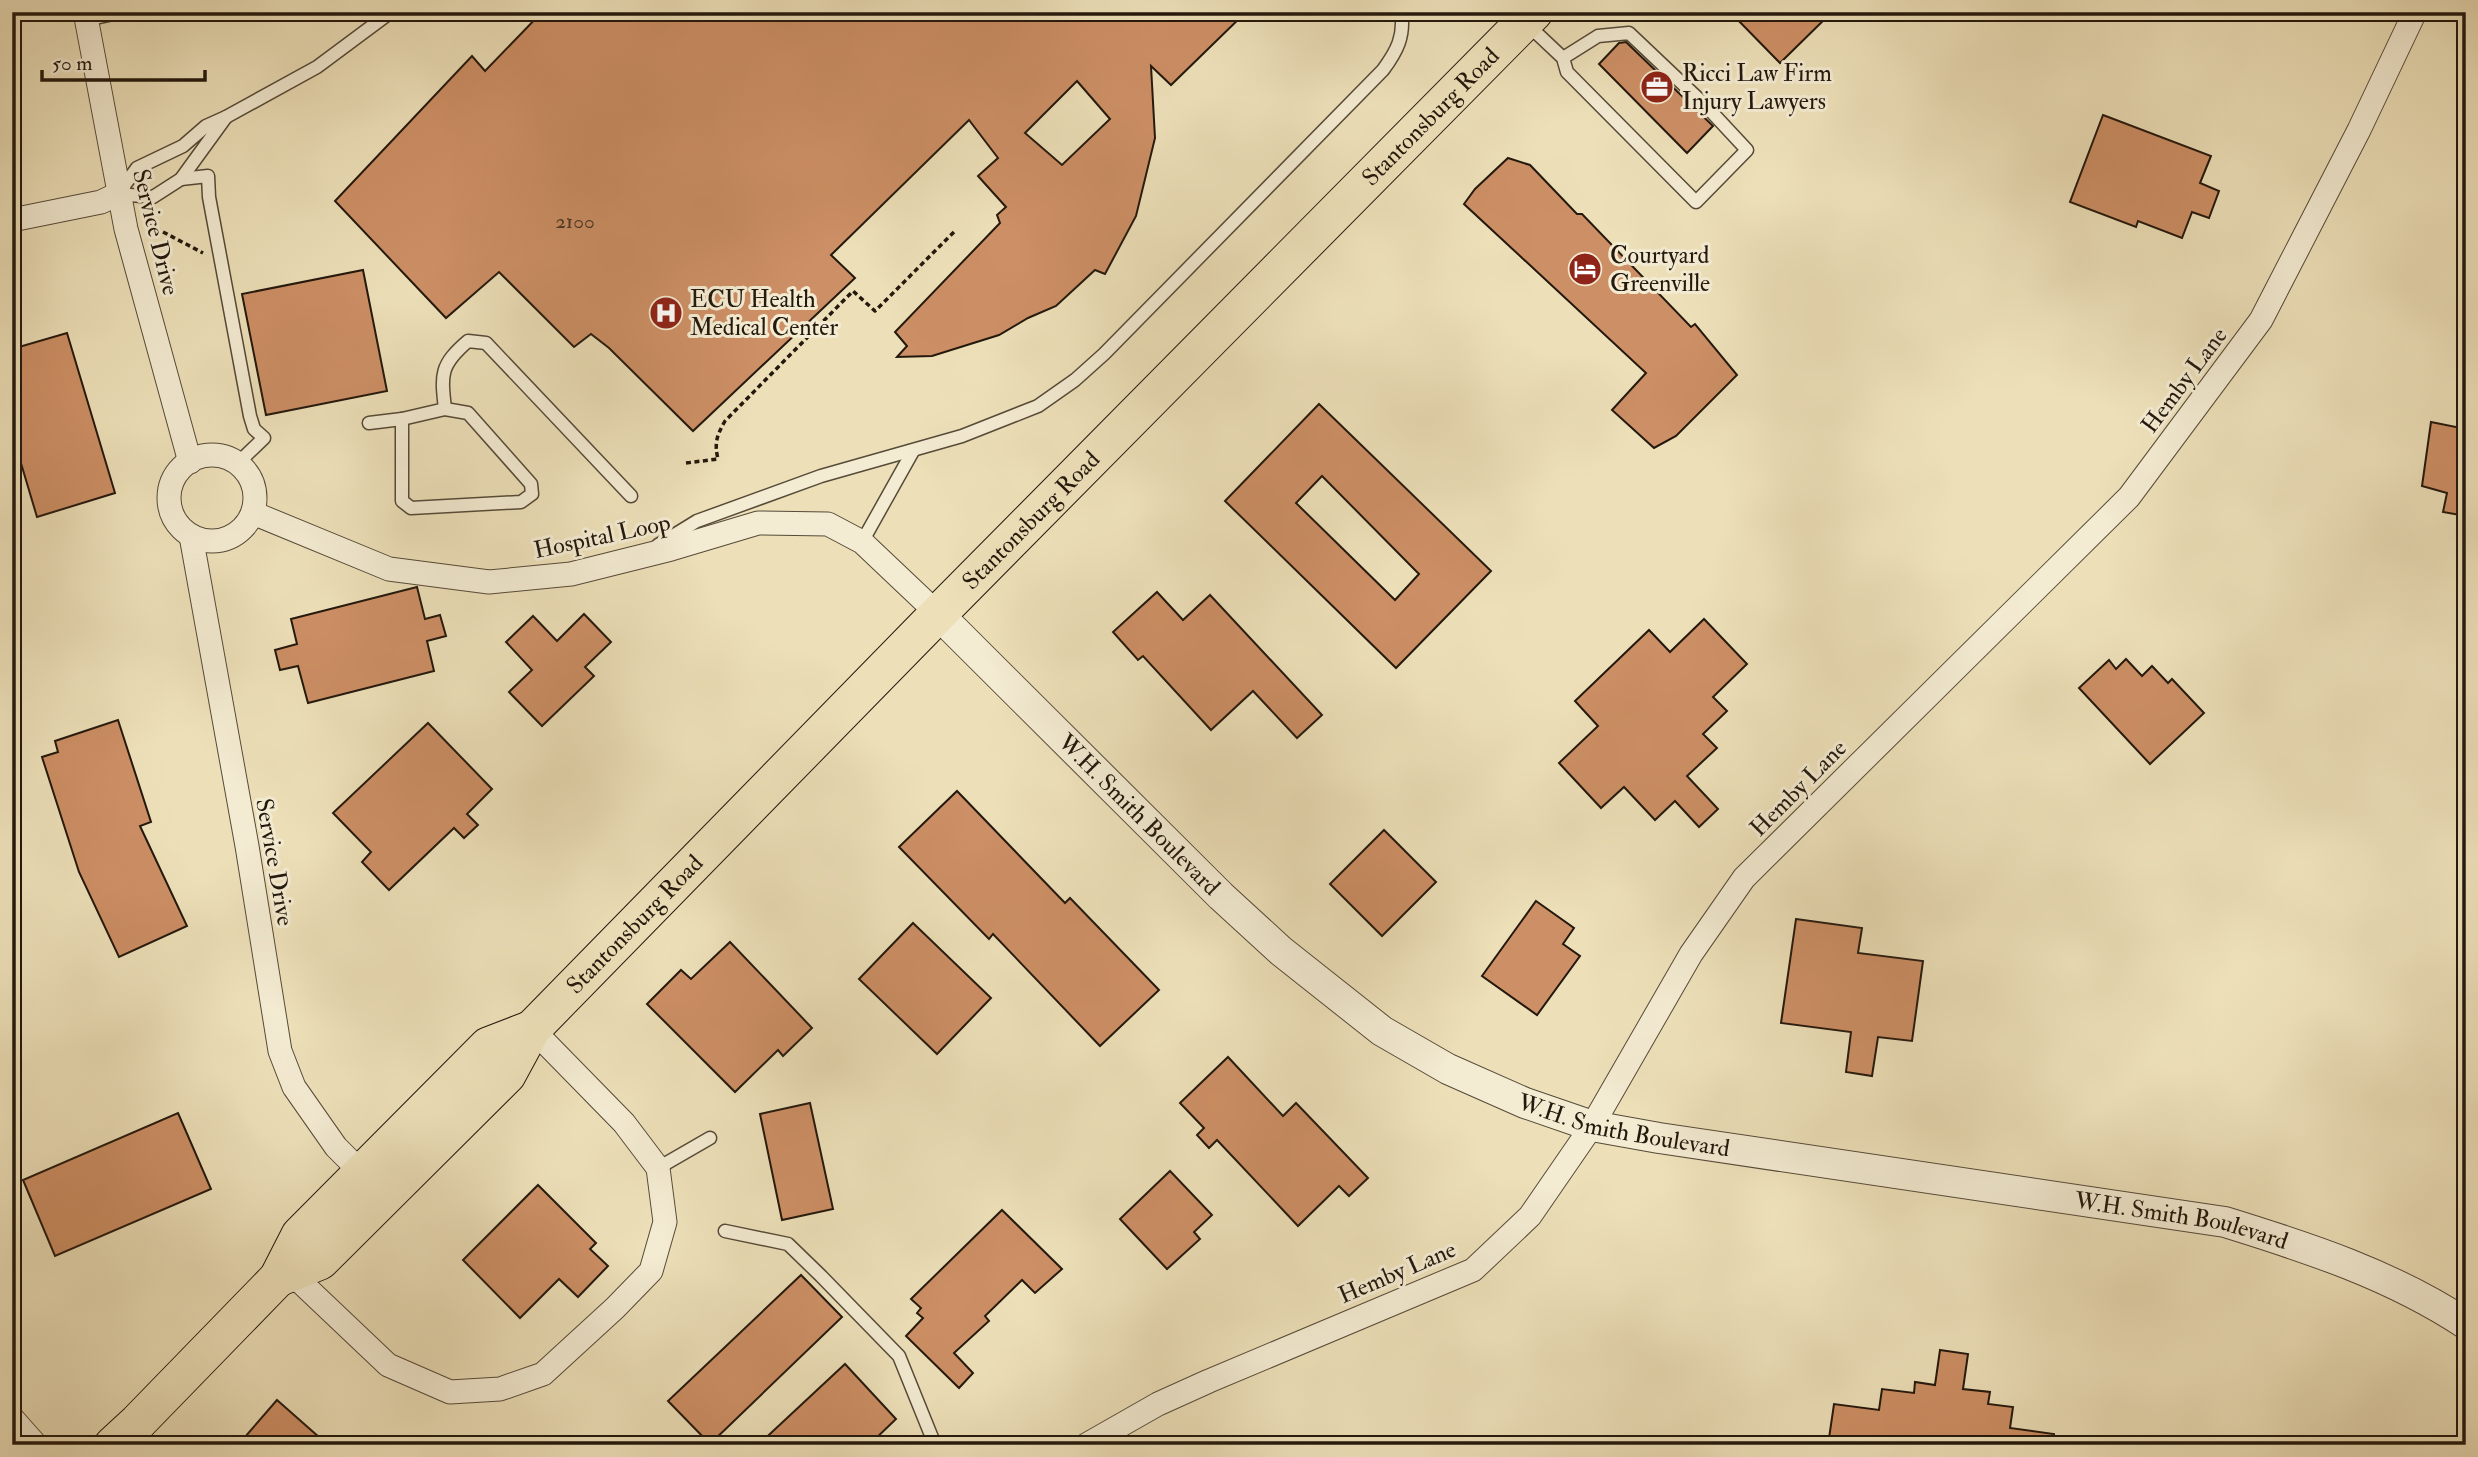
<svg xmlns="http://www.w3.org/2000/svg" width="2478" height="1457" viewBox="0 0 2478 1457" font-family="'IM FELL Double Pica',serif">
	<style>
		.building { fill: #cd8f65; stroke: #23180d; stroke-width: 2; fill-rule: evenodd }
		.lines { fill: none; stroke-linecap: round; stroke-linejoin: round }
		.service-casing { stroke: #564a38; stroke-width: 15 }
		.minor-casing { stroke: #564a38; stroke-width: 25 }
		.tertiary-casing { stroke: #564a38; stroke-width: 32 }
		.primary-casing { stroke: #23180d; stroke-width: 39 }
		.path { stroke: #23180d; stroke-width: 3.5; stroke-dasharray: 5 3.5; stroke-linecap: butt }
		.service { stroke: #f3ebd2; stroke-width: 12 }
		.minor { stroke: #f3ebd2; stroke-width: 23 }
		.tertiary { stroke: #f3ebd2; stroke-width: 30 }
		.primary { stroke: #ede0b9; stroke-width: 37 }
		.labels { text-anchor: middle; stroke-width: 6; stroke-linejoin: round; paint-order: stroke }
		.number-label { font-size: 21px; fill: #4e3623 }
		.poi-label { font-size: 24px; fill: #23180d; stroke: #f3ebd2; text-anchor: start }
		.street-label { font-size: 24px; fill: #23180d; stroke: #f3ebd2 }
	</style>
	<rect width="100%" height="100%" fill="#ede0b9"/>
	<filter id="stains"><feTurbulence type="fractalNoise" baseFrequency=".00286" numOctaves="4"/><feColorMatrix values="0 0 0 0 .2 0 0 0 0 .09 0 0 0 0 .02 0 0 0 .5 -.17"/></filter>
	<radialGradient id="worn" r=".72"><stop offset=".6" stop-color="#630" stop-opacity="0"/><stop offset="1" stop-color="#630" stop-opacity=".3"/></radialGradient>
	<g class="building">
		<path d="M 542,12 L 1246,12 L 1171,85 L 1151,66 L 1155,138 L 1136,216 L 1105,274 L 1095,270 L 1056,306 L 1028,318 L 999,335 L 932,356 L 897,357 L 907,346 L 895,332 L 1000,223 L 997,215 L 1006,207 L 978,176 L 998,158 L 969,120 L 831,255 L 855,278 L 693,431 L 609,348 L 591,334 L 574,347 L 499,272 L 446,318 L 335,201 L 472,56 L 485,71 ZM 1077,81 L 1110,119 L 1062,165 L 1025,133 Z"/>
		<path d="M 1730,12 L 1832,12 L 1780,63 Z"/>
		<path d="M 1626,42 L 1713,126 L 1687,153 L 1599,64 L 1619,43 Z"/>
		<path d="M 2103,115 L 2211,156 L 2200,183 L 2219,191 L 2209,218 L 2192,212 L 2182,238 L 2138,221 L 2136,227 L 2070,202 Z"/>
		<path d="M 1508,158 L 1530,165 L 1577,214 L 1582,214 L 1691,327 L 1695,324 L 1737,375 L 1676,436 L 1654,448 L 1612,410 L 1646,373 L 1464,204 L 1475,189 Z"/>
		<path d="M 363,270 L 387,391 L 266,415 L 242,294 Z"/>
		<path d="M 67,333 L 115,493 L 37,517 L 12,433 L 12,349 Z"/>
		<path d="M 1319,404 L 1491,571 L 1396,668 L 1225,501 ZM 1322,476 L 1419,574 L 1395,600 L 1296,503 Z"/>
		<path d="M 2431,422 L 2466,429 L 2466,516 L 2443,512 L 2447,493 L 2422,486 Z"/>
		<path d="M 417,587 L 425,619 L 440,615 L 446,636 L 427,641 L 434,671 L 308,703 L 298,666 L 280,670 L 275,650 L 297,644 L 291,619 Z"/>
		<path d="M 1157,592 L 1183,620 L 1210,595 L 1322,715 L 1297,738 L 1253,691 L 1211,730 L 1143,656 L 1138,660 L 1113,632 Z"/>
		<path d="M 584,614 L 611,642 L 585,667 L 594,676 L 542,726 L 509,692 L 532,670 L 506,642 L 533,616 L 557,641 Z"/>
		<path d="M 1704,619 L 1747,664 L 1713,697 L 1727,711 L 1703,734 L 1717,748 L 1687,776 L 1718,809 L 1699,827 L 1675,801 L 1655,820 L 1624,787 L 1601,808 L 1559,763 L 1598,726 L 1575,701 L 1649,630 L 1670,652 Z"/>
		<path d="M 2126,659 L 2142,676 L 2152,666 L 2168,683 L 2172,679 L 2204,713 L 2150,764 L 2079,688 L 2109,660 L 2116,669 Z"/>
		<path d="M 118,720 L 151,822 L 140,826 L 187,926 L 119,957 L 79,872 L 42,757 L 58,752 L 55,741 Z"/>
		<path d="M 428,723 L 492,789 L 467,814 L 478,825 L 464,838 L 454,828 L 389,890 L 362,862 L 371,852 L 333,813 Z"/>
		<path d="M 957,791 L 1065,903 L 1070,898 L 1159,990 L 1100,1046 L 993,934 L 989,939 L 899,847 Z"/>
		<path d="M 1384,830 L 1436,882 L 1382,936 L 1330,884 Z"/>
		<path d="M 1536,901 L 1574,928 L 1563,944 L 1580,956 L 1537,1015 L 1482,976 Z"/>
		<path d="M 1796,919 L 1862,928 L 1858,953 L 1923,961 L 1912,1041 L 1878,1037 L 1872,1076 L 1846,1072 L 1851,1032 L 1781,1023 Z"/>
		<path d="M 913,923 L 991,998 L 937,1054 L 859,979 Z"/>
		<path d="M 730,942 L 812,1028 L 783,1056 L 778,1050 L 735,1092 L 647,1004 L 681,970 L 691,979 Z"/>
		<path d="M 1228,1057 L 1283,1116 L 1296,1103 L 1368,1178 L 1349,1196 L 1339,1186 L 1298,1226 L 1217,1140 L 1209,1148 L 1197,1135 L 1204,1128 L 1180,1103 Z"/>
		<path d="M 810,1103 L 833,1209 L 782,1220 L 760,1114 Z"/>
		<path d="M 178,1113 L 211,1189 L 55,1256 L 23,1180 Z"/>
		<path d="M 1170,1171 L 1212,1215 L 1194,1232 L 1200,1239 L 1167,1269 L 1120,1219 Z"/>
		<path d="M 538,1185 L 596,1243 L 590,1249 L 608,1266 L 578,1297 L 559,1279 L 520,1318 L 463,1260 Z"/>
		<path d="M 1002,1210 L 1062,1269 L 1035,1293 L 1022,1280 L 985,1316 L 989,1321 L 954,1353 L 973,1373 L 959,1388 L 906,1336 L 923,1318 L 917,1313 L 921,1308 L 911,1299 Z"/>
		<path d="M 801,1275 L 842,1317 L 710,1444 L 668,1401 Z"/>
		<path d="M 1940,1350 L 1968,1354 L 1963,1389 L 1990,1392 L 1988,1404 L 2013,1407 L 2010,1428 L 2054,1434 L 2054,1445 L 1828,1445 L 1834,1404 L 1879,1410 L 1882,1389 L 1914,1393 L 1915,1382 L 1935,1385 Z"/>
		<path d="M 845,1364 L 896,1419 L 869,1445 L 758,1445 Z"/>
		<path d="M 277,1400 L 328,1445 L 238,1445 Z"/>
	</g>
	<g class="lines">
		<defs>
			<g id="service">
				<path d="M 86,20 L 122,12"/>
				<path d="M 1527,24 L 1563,58 L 1567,72 L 1696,202 L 1747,150 L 1706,106 L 1629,33 L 1598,36 L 1563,58"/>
				<path d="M 226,117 L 181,179 L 153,197 L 118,194 L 137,168 L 183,146 L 206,126 Z"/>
				<path d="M 226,117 L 317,67 L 391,12"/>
				<path d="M 181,179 L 208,176 L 209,197 L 250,416 L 254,429 L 264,438 L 238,463"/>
				<path d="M 402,419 L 402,501 L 411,508 L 521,502 L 532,494 L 531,484 L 468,413 L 445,409"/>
				<path d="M 369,423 L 402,419 L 445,409 C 441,374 440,365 468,341 L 486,343 L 631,496"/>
				<path d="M 862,542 L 913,451"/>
				<path d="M 658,545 L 697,521 L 821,476 L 962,436 L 1038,406 L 1075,380 L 1104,354 L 1383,70 C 1397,51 1405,36 1401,12"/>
				<path d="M 658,1168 L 710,1138"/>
				<path d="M 725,1231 L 788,1244 L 821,1276 L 899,1356 L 935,1445"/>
			</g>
			<g id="minor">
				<path d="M 85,12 L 126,229 L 190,462"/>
				<path d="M 12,220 L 101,202 L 118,194"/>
				<circle cx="212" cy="498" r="43"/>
				<path d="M 253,513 L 389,569 L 489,582 L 571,574 L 671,549 L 758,523 L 828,524 L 862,542 L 938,614"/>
				<path d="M 191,536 L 247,846 L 280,1051 L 294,1087 L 336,1147 L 362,1173"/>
				<path d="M 291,1273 L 388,1365 L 450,1392 L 500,1389 L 543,1374 L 615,1308 L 651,1271 L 665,1222 L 658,1168 L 624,1123 L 532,1029"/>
				<path d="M 12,1418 L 36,1445"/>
				<path d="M 1086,1445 L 1158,1404 L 1209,1381 L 1473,1270 L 1530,1216 L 1592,1126 L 1691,954 L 1744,878 L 2129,497 L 2261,320 L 2359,130 L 2415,12"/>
			</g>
			<g id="tertiary">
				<path id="s1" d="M 938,614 L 1221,896 L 1281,951 L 1382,1031 L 1448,1069 L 1525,1103 L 1592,1126 L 1659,1138 L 2225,1222 C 2309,1248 2392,1275 2466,1324"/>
			</g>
			<g id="primary">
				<path id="s2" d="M 278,1278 L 320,1261 L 507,1075 L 532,1029 L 938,614 L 1534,12"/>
				<path d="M 113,1445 L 138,1422 L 278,1278 L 300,1235 L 488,1046 L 532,1029"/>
			</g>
		</defs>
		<use href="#service" class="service-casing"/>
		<use href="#minor" class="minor-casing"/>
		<use href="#tertiary" class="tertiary-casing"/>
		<use href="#primary" class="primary-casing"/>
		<g class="path">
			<path d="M 148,224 L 203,253"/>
			<path d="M 686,463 L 718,459 C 714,443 717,435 725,421 L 853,291 L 875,311 L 955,231"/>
		</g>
		<use href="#service" class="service"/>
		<use href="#minor" class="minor"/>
		<use href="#tertiary" class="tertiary"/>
		<use href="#primary" class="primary"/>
	</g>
	<defs>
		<symbol id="office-disc" viewBox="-11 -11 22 22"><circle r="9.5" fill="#8f2418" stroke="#f3ebd2"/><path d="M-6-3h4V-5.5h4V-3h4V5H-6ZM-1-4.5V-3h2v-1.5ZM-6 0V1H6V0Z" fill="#fff"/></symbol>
		<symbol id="hotel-disc" viewBox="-11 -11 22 22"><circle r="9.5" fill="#8f2418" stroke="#f3ebd2"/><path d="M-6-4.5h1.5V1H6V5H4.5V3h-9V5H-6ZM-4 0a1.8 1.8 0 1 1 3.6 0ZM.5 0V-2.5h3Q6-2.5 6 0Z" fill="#fff"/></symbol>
		<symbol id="hospital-disc" viewBox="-11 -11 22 22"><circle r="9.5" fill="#8f2418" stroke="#f3ebd2"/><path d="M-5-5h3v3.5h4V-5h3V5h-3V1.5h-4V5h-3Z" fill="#fff"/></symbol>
	</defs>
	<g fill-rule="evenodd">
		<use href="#office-disc" x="1638" y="68" width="38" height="38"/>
		<use href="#hotel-disc" x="1566" y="250" width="38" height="38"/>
		<use href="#hospital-disc" x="647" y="294" width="38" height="38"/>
	</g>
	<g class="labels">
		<g class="number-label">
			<text x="575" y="228">2100</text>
		</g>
		<g class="poi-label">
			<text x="1682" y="81">Ricci Law Firm<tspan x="1682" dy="28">Injury Lawyers</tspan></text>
			<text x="1610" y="263">Courtyard<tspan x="1610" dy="28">Greenville</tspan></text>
			<text x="690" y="307">ECU Health<tspan x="690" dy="28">Medical Center</tspan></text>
		</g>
		<g class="street-label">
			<text dy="8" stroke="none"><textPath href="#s2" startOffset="1642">Stantonsburg Road</textPath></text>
			<text transform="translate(156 232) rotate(76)" y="8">Service Drive</text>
			<text transform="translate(2184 380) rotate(-53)" y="8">Hemby Lane</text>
			<text dy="8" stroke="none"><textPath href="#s2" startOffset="1074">Stantonsburg Road</textPath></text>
			<text transform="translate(602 536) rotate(-12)" y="8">Hospital Loop</text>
			<text transform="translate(1798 788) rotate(-45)" y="8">Hemby Lane</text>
			<text dy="8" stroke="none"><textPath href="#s1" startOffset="284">W.H. Smith Boulevard</textPath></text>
			<text transform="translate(275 862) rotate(80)" y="8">Service Drive</text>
			<text dy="8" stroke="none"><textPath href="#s2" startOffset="508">Stantonsburg Road</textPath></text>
			<text dy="8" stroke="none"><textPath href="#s1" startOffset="872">W.H. Smith Boulevard</textPath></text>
			<text dy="8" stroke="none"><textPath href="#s1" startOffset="1438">W.H. Smith Boulevard</textPath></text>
			<text transform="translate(1397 1272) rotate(-23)" y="8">Hemby Lane</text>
		</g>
	</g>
	<rect width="2478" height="1457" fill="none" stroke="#ede0b9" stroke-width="42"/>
	<rect x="14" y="14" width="2450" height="1429" fill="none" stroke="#23180d" stroke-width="3.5"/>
	<rect x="21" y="21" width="2436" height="1415" fill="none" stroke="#23180d" stroke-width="2"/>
	<path d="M42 70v10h163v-10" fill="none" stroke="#23180d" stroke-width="3.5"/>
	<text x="52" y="70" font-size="21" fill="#23180d" stroke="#f3ebd2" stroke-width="5" paint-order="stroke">50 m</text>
	<rect width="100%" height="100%" filter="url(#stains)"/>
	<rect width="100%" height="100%" fill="url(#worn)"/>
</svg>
